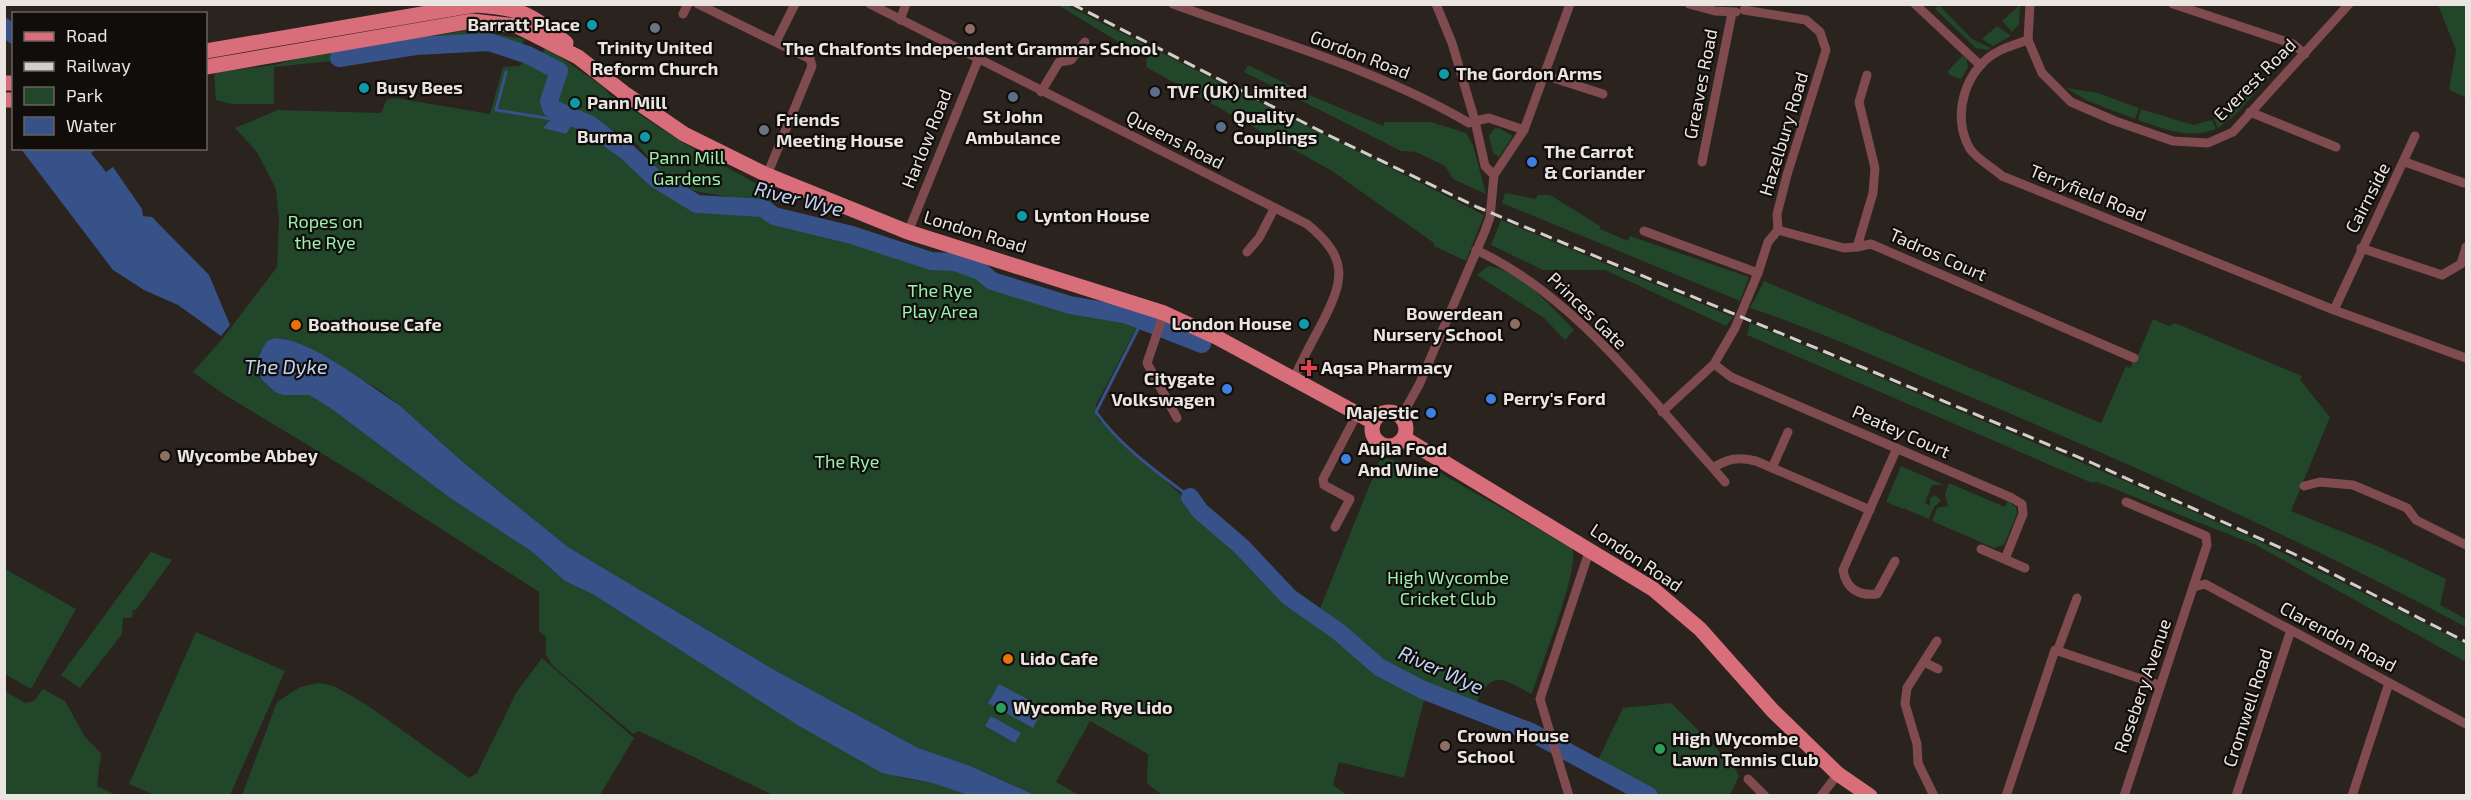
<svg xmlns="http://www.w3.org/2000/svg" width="2471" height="800" viewBox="0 0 2471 800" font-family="'Exo 2',sans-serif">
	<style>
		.green { fill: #21462a }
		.water { fill: #375189 }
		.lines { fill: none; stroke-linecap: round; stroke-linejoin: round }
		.stream { stroke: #375189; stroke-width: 3 }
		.river { stroke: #375189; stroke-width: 18 }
		.street { stroke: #7f4b4f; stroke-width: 9 }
		.primary { stroke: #d86e79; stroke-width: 15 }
		.rail { stroke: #d3ceca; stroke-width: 3; stroke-dasharray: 12 6; stroke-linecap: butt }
		.culture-dot { fill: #0f9aa8; stroke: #100d0b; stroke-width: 2 }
		.worship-dot { fill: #6b7280; stroke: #100d0b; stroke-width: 2 }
		.education-dot { fill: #8d6e63; stroke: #100d0b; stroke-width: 2 }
		.service-dot { fill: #5c6f8a; stroke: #100d0b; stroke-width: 2 }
		.shop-dot { fill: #3f7fe0; stroke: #100d0b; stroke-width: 2 }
		.food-dot { fill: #e8710a; stroke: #100d0b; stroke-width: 2 }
		.health-dot { fill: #e0444e; stroke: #100d0b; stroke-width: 2 }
		.leisure-dot { fill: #2e9e5b; stroke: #100d0b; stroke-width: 2 }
		.labels { text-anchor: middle; stroke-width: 4.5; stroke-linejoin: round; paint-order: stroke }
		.poi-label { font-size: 18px; font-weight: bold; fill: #eae5e1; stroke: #100d0b; text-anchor: start }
		.street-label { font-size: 18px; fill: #eae5e1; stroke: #100d0b }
		.park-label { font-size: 18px; fill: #9bf1ac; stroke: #100d0b }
		.water-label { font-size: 20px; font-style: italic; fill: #c1d3f5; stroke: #100d0b }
	</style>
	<rect width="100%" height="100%" fill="#2a231e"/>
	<g class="green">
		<path d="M 1058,5 L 1066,5 L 1484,215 L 1466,261 L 1434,246 L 1434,243 L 1332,171 L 1146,67 L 1147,53 L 1122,44 Z"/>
		<path d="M 1939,5 L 1972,39 L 1991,48 L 1988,50 L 1976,48 L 1935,9 Z"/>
		<path d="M 2020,5 L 2019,24 L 2012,32 L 2002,21 Z"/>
		<path d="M 2438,5 L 2466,5 L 2466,98 L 2449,90 L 2456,50 Z"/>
		<path d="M 1997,26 L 2011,36 L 1993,46 L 1982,39 Z"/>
		<path d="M 469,30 L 525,39 L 522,44 L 496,37 L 460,35 L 341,60 L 274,67 L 274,104 L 231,104 L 216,100 L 214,75 L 218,72 L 274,65 L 320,53 Z"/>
		<path d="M 546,47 L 602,86 L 610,95 L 680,141 L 789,202 L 763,203 L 683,189 L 666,178 L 637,144 L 592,117 L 587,132 L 657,188 L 692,204 L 742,209 L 842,235 L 947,264 L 1032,296 L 1098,310 L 1138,325 L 1096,405 L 1098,419 L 1189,502 L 1188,505 L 1207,524 L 1215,528 L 1295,607 L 1330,630 L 1389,680 L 1425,696 L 1404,778 L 1339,762 L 1333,785 L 1347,795 L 1162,795 L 1147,783 L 1148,754 L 1090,721 L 1056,782 L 1079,795 L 1035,795 L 968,765 L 918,748 L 771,668 L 568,547 L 464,463 L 398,404 L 378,389 L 303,346 L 284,338 L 275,338 L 259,353 L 258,367 L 261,379 L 275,392 L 309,395 L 329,407 L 450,498 L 531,551 L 565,581 L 594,595 L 741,688 L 903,778 L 932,783 L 968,795 L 773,795 L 639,731 L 633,734 L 553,666 L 546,655 L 546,637 L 539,631 L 539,592 L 359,476 L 225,395 L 193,372 L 223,338 L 277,267 L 279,219 L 276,189 L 257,152 L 235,128 L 278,110 L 381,113 L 387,99 L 396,98 L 490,114 L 503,67 L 519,66 L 526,59 L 537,63 Z"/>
		<path d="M 1962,56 L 1966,58 L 1968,67 L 1961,79 L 1949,75 L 1948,71 Z"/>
		<path d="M 1248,65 L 1307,94 L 1383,126 L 1385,122 L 1431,122 L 1466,133 L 1473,145 L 1486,194 L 1453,179 L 1445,166 L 1416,152 L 1401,151 L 1244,72 Z"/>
		<path d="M 2273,73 L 2235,115 L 2218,128 L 2214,119 L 2231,110 L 2251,87 Z"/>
		<path d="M 2066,88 L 2098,93 L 2139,108 L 2135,119 L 2088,101 Z"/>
		<path d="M 2141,109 L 2193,125 L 2212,120 L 2216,129 C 2188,140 2165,129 2138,120 Z"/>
		<path d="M 1499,128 L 1513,136 L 1499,157 L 1493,153 L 1489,136 L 1494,129 Z"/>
		<path d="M 1505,193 L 1536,199 L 1538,195 L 1550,195 L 1600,226 L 1600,229 L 1628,241 L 1630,236 L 1749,277 L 1740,301 L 1502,203 Z"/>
		<path d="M 1501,220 L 1733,317 L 1726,326 L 1605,270 L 1543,270 L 1491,245 Z"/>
		<path d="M 1488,266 C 1522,271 1551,307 1574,330 L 1565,340 L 1544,318 L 1477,275 Z"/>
		<path d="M 1764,281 L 2101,423 L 2126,366 L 2130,368 L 2136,355 L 2138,355 L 2153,319 L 2169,326 L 2175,323 L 2302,376 L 2300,380 L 2330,417 L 2291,511 L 2375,545 L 2446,579 L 2440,605 L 2466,619 L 2466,627 C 2306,542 2140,468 1973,398 C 1899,367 1826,333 1750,308 Z"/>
		<path d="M 1750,323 L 2123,480 L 2263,543 L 2466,644 L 2466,662 L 2256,545 L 2097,482 L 2092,483 L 1747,335 Z"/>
		<path d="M 1381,457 L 1433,469 L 1572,548 C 1581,566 1540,669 1532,694 C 1503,680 1493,668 1476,703 L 1403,675 L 1383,663 L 1359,640 L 1319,611 Z"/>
		<path d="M 1901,466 L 1944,485 L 1932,485 L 1925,503 L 1930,506 L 1930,498 L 1935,495 L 1941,501 L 1934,507 L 1929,519 L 1905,509 L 1906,507 L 1903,509 L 1886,502 Z"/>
		<path d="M 1949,483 L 2005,507 L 2008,501 L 2016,507 L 2017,514 L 2004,545 L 1994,548 L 1932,521 L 1937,508 L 1948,506 L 1945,494 Z"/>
		<path d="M 151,552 L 172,560 L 136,610 L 133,610 L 132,618 L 123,618 L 122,634 L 80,688 L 61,675 Z"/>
		<path d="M 5,569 L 76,609 L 31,689 L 5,674 Z"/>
		<path d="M 196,632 L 285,671 L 230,795 L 155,795 L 129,784 Z"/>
		<path d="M 542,658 L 634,738 L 600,795 L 242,795 L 277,702 L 300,687 L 319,683 L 334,686 L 367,705 L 469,778 L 477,773 L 516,693 Z"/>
		<path d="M 43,689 L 65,701 L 85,737 L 101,753 L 97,786 L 116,795 L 5,795 L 5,691 L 25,703 L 34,701 Z"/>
		<path d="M 1671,703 L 1734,766 L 1739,776 L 1730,795 L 1661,795 L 1596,764 L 1623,708 Z"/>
	</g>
	<g class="water">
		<path d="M 558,105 L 564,107 L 576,119 L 566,134 L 543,128 L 555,115 L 554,108 Z"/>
		<path d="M 21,149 L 96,149 L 91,153 L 106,172 L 113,167 L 142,209 L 143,216 L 152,217 L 209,275 L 230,325 L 221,336 L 178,305 L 144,290 L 113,270 Z"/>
		<path d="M 275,338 C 309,338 368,385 398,404 L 464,463 L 568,547 L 771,668 L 918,748 L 968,765 L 1035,795 L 968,795 L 932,783 L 882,773 L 801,727 L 594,595 L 565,581 L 531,551 L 450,498 L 329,407 L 309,395 L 283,395 L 275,392 L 261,379 L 258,357 L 267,341 Z"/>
		<path d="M 999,684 L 1044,708 L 1033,728 L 988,703 Z"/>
		<path d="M 991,716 L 1021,733 L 1015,743 L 985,726 Z"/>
	</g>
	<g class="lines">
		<g class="stream">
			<path d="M 506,72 L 496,110 L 553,119"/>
			<path d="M 1142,321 L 1096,412 C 1120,446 1157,472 1190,497"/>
		</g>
		<g class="river">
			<path d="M 4,27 L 14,35"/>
			<path d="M 339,58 L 416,46 L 489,42 L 528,55 L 559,71 L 549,101 L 551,108 L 589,124 L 627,152 L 656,179 L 697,204 L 763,208 L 774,216 L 852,235 L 931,261 L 955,262 L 980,271 L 992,281 L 1070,305 L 1128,315 L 1202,344"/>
			<path d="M 1190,497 L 1200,511 L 1242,547 L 1289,597 L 1339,632 L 1379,667 L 1423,690 L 1531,732 L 1649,796"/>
		</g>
		<g class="street">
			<path d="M 698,4 L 810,59 L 812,66 L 767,175"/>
			<path d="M 870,4 L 1307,224 C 1350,259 1344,280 1321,325 C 1311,343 1302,361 1293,380"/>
			<path d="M 1173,4 C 1272,40 1377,69 1469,123 L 1475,121 L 1485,166 L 1494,175"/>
			<path d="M 1436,4 L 1452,43 L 1475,121 L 1489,118 L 1524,130"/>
			<path d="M 1689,4 L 1715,11 L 1736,12"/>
			<path d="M 1915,4 L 1980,65"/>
			<path d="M 2030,4 L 2028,40 L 2042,73 L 2071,102 L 2115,121 L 2173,141 L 2208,143 L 2233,132 L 2349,4"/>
			<path d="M 2173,4 L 2293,44 L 2305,54"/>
			<path d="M 683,14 L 688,4"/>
			<path d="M 900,20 L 906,4"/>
			<path d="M 2028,40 C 2019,43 2010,46 2001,50 C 1966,66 1950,115 1970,149 C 1977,159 1993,168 2002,176 L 2334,310 L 2466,358"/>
			<path d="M 776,42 L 795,4"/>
			<path d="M 1544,75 L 1603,94"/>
			<path d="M 1867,75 L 1859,102 L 1875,168 L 1873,193 L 1857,247 L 1871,244 L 2134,358"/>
			<path d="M 1041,92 L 1059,62 L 1071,60 L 1085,42"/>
			<path d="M 2250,112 L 2336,147"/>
			<path d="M 1702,162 L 1732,13"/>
			<path d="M 2405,162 L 2464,183"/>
			<path d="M 1778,230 L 1844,248 L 1857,247"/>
			<path d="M 1644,231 L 1758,273 L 1768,242 L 1778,230 L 1777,214 L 1787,175 L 1826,50 L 1820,32 L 1806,20 L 1744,10"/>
			<path d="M 908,232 L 978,60"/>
			<path d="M 2361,248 L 2442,275 L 2461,264 L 2466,247"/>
			<path d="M 1476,250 C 1574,295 1642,390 1713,468 C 1728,458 1738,457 1756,461 L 1870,510"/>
			<path d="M 1247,252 L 1259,238 L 1274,209"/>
			<path d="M 2334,310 L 2415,136"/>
			<path d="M 1164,313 L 1147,363 L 1177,418"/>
			<path d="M 1714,364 L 1731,377 L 2012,498 L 2022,504 L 2023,514 L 2005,559"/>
			<path d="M 1662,412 L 1714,364 L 1735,328 L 1758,273"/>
			<path d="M 1401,417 L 1419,385 L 1485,231 L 1490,217 L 1494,175 L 1524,130 L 1570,4"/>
			<path d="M 1713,468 L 1725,482"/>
			<path d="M 1772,468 L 1788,432"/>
			<path d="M 2304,486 L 2320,482 L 2353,485 L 2407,508 L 2416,520 L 2466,545"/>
			<path d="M 1335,527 L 1350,499 L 1324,485 L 1323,479 L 1357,414"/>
			<path d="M 1981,549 L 2025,568"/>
			<path d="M 1895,561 L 1877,594 C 1859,596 1846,589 1843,570 L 1897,448"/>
			<path d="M 2194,587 L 2205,584 L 2466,724"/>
			<path d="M 2058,649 L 2077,598"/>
			<path d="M 1924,662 L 1938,669"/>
			<path d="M 1748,779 L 1765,796"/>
			<path d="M 1569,796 L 1540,699 L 1590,549"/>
			<path d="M 1821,796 L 1838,774"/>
			<path d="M 1934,796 L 1918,763 L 1917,744 L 1905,704 L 1907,688 L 1937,641"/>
			<path d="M 2006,796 L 2055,650 L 2159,685"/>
			<path d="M 2124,796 L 2207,545 L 2206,536 L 2126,502"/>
			<path d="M 2236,796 L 2291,630"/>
			<path d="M 2352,796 L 2389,683"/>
		</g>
		<g class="primary">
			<path d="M 206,51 L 474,5 C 519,7 532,14 566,43"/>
			<path d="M 206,67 L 472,21 L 517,26 L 578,57 L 624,93 L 684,134 L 767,175 L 908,232 L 1164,313 L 1218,338 L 1373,422"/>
			<path d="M 4,83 L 14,83"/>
			<path d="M 4,100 L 14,100"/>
			<circle cx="1389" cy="429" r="17"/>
			<path d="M 1404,438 L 1653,589 L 1700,629 L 1773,711 L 1838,774 L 1870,796"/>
		</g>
		<path class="rail" d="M 1072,4 L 1330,136 L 1477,207 L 2090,462 L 2292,553 L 2466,642"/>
	</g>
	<g class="culture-dot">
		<circle cx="592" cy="25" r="6"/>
		<circle cx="1444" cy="74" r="6"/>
		<circle cx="364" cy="88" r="6"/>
		<circle cx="575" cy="103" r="6"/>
		<circle cx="645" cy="137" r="6"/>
		<circle cx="1022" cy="216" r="6"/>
		<circle cx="1304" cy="324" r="6"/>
	</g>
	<g class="worship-dot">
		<circle cx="655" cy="28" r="6"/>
		<circle cx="764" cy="130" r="6"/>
	</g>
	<g class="education-dot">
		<circle cx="970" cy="29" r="6"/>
		<circle cx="1515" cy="324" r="6"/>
		<circle cx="165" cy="456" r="6"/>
		<circle cx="1445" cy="746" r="6"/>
	</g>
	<g class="service-dot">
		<circle cx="1155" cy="92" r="6"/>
		<circle cx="1013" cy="97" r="6"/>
		<circle cx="1221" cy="127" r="6"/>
	</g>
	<g class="shop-dot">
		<circle cx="1532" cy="162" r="6"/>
		<circle cx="1227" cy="389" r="6"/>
		<circle cx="1491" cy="399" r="6"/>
		<circle cx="1431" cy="413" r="6"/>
		<circle cx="1346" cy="459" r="6"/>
	</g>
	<g class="food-dot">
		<circle cx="296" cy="325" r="6"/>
		<circle cx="1008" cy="659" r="6"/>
	</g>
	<path class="health-dot" d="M1306 359h6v6h6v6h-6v6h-6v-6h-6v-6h6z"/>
	<g class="leisure-dot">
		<circle cx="1001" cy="708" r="6"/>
		<circle cx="1660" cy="749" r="6"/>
	</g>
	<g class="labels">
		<g class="poi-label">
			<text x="580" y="31" text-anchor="end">Barratt Place</text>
			<text x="655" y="54" text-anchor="middle">Trinity United<tspan x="655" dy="21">Reform Church</tspan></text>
			<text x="970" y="55" text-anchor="middle">The Chalfonts Independent Grammar School</text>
			<text x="1456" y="80">The Gordon Arms</text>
			<text x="376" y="94">Busy Bees</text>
			<text x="1167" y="98">TVF (UK) Limited</text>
			<text x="587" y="109">Pann Mill</text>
			<text x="1013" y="123" text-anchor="middle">St John<tspan x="1013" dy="21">Ambulance</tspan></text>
			<text x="1233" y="123">Quality<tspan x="1233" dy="21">Couplings</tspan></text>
			<text x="776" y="126">Friends<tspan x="776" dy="21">Meeting House</tspan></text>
			<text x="633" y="143" text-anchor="end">Burma</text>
			<text x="1544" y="158">The Carrot<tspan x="1544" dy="21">&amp; Coriander</tspan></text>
			<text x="1034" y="222">Lynton House</text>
			<text x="1503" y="320" text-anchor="end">Bowerdean<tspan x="1503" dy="21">Nursery School</tspan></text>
			<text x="1292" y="330" text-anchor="end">London House</text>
			<text x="308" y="331">Boathouse Cafe</text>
			<text x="1321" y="374">Aqsa Pharmacy</text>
			<text x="1215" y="385" text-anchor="end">Citygate<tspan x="1215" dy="21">Volkswagen</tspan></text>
			<text x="1503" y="405">Perry's Ford</text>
			<text x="1419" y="419" text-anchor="end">Majestic</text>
			<text x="1358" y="455">Aujla Food<tspan x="1358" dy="21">And Wine</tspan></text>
			<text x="177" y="462">Wycombe Abbey</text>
			<text x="1020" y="665">Lido Cafe</text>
			<text x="1013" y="714">Wycombe Rye Lido</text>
			<text x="1457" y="742">Crown House<tspan x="1457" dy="21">School</tspan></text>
			<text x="1672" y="745">High Wycombe<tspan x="1672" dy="21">Lawn Tennis Club</tspan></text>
		</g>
		<g class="street-label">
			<text transform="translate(1360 55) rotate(21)" y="6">Gordon Road</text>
			<text transform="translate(2255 80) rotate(-45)" y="6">Everest Road</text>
			<text transform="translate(1701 84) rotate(-79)" y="6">Greaves Road</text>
			<text transform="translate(1784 134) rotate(-73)" y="6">Hazelbury Road</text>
			<text transform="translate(927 139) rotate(-68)" y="6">Harlow Road</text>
			<text transform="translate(1175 140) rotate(27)" y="6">Queens Road</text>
			<text transform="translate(2088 193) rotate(22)" y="6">Terryfield Road</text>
			<text transform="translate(2368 198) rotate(-63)" y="6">Cairnside</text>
			<text transform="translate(975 232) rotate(17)" y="6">London Road</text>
			<text transform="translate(1938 255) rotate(24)" y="6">Tadros Court</text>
			<text transform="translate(1587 311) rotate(44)" y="6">Princes Gate</text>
			<text transform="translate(1901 432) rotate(24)" y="6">Peatey Court</text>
			<text transform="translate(1636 558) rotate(34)" y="6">London Road</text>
			<text transform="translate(2338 637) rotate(28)" y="6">Clarendon Road</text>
			<text transform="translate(2143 686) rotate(-71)" y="6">Rosebery Avenue</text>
			<text transform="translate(2248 708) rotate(-72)" y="6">Cromwell Road</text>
		</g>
		<g class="park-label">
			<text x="687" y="164">Pann Mill<tspan x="687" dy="21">Gardens</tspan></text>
			<text x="325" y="228">Ropes on<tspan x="325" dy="21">the Rye</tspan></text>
			<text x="940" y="297">The Rye<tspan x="940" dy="21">Play Area</tspan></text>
			<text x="847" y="468">The Rye</text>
			<text x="1448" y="584">High Wycombe<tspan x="1448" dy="21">Cricket Club</tspan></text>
		</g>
		<g class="water-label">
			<text transform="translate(799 199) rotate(14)" y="7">River Wye</text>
			<text x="286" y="374">The Dyke</text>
			<text transform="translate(1441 670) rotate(24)" y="7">River Wye</text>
		</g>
	</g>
	<rect width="2471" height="800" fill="none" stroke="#eae5e1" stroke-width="12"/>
	<rect x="12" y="12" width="195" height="138" fill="#100d0b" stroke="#676361" stroke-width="1.5"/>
	<rect x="24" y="32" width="30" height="9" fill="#d86e79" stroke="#676361" stroke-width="1.5"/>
	<text x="66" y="42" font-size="18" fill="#eae5e1">Road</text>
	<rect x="24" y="62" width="30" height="9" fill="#d3ceca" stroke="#676361" stroke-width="1.5"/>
	<text x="66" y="72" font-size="18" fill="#eae5e1">Railway</text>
	<rect x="24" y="87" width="30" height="18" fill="#21462a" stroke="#676361" stroke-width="1.5"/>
	<text x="66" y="102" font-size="18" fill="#eae5e1">Park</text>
	<rect x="24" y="117" width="30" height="18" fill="#375189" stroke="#676361" stroke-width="1.5"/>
	<text x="66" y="132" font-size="18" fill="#eae5e1">Water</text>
</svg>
